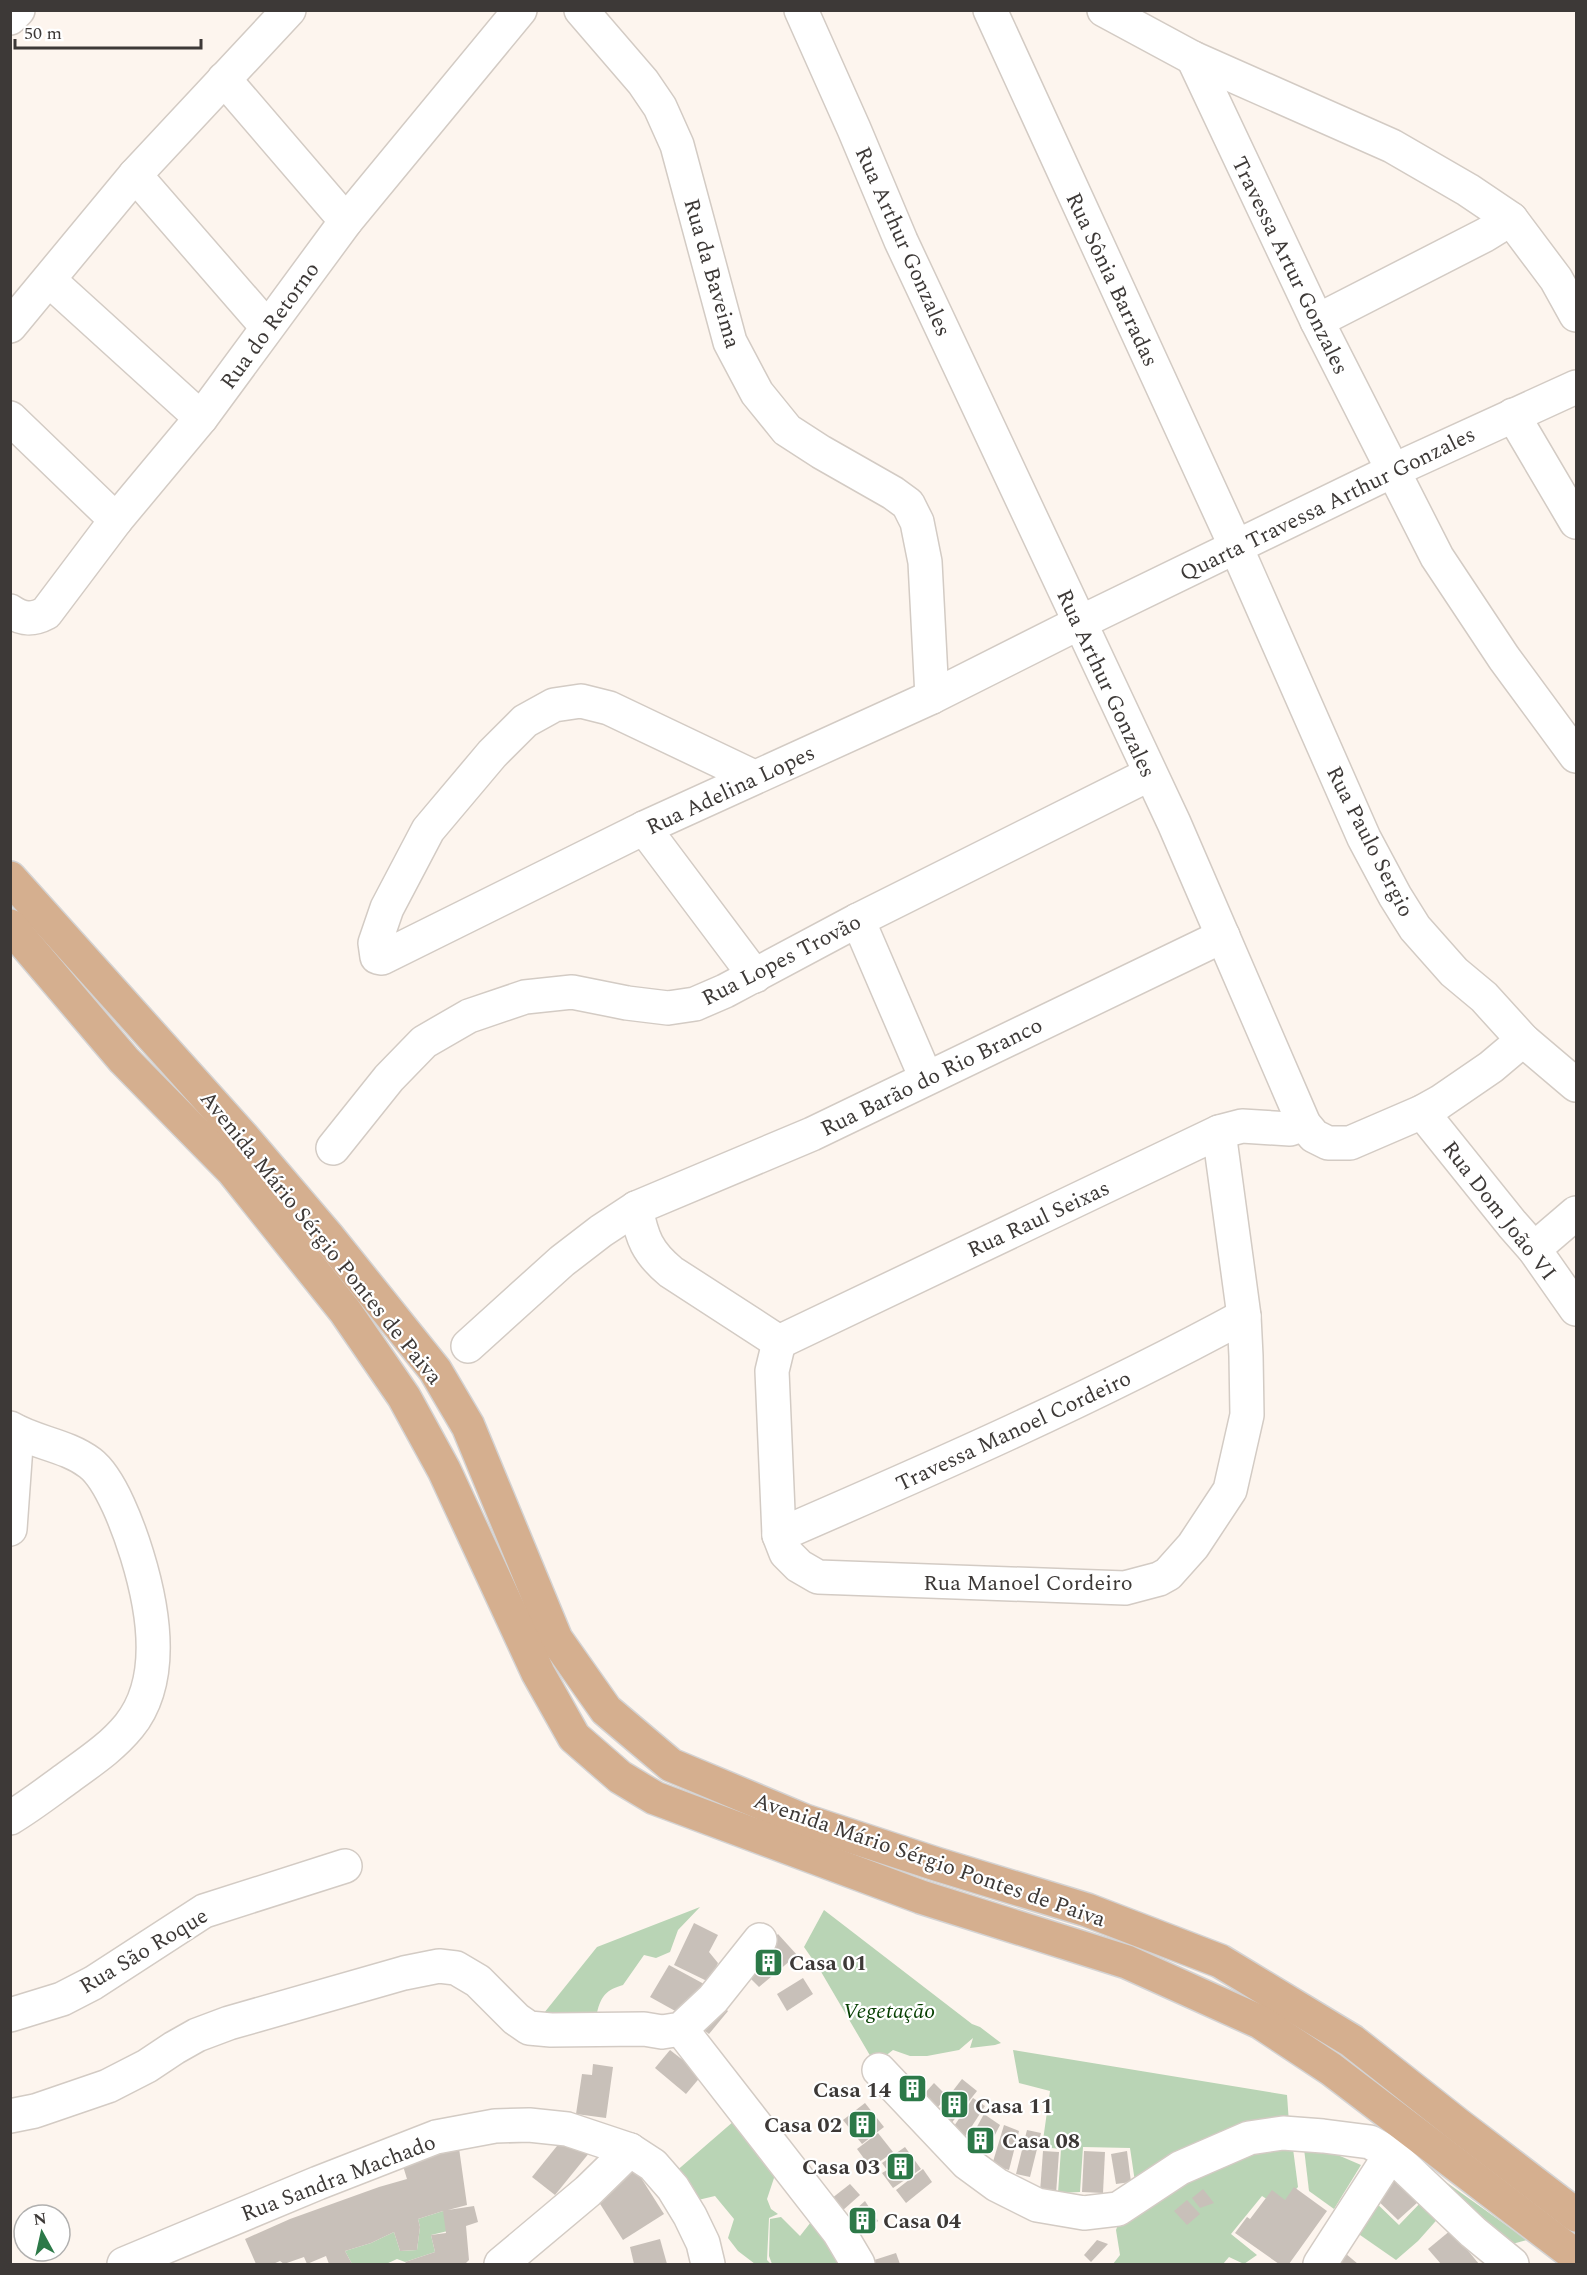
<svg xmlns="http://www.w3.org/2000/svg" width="1587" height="2275" viewBox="0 0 1587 2275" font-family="Spectral,serif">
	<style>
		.green { fill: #b9d4b5 }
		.building { fill: #c8c0b9 }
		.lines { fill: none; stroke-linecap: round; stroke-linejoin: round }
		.minor-casing { stroke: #d3cbc4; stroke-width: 36 }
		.major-casing { stroke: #d4d3d3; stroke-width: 36 }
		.minor { stroke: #fff; stroke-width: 33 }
		.major { stroke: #d5af8f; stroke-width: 33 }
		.labels { text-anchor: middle; stroke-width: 4.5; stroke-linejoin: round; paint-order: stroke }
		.street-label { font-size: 22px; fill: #3d3937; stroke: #fff }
		.poi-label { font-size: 22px; font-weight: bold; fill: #3d3937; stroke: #fff; text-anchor: start }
		.park-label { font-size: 22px; font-style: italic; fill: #063f00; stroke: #fff }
	</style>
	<rect width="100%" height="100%" fill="#fdf5ee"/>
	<g class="green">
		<path d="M 700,1907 L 678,1930 L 670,1952 L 656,1958 L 644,1955 L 623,1985 C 606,1990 601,1996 597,2013 L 536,2023 L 597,1947 Z"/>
		<path d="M 824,1910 L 972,2024 L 980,2027 L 1001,2043 L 995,2045 L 970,2048 L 973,2038 L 959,2050 L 927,2056 L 910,2056 L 893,2050 L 875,2064 L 820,1970 L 804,1947 Z"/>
		<path d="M 1013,2050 L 1287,2095 L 1289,2123 L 1135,2182 L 1130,2148 L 1083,2147 L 1080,2192 L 1058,2193 L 1061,2149 L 1042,2147 L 1050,2091 L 1019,2083 Z"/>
		<path d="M 734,2121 L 773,2166 L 774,2178 L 767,2199 L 771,2209 L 778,2214 L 769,2218 L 767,2260 L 771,2264 L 755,2264 L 738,2251 L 728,2238 L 734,2219 L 715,2196 L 698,2200 L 674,2173 Z"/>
		<path d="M 1303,2140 L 1361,2165 L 1334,2209 L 1309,2191 Z"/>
		<path d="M 1292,2141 L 1298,2187 L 1279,2207 L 1262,2196 L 1231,2234 L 1257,2255 L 1244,2264 L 1229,2257 L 1223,2264 L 1113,2264 L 1120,2255 L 1116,2230 L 1123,2211 L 1195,2165 Z"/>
		<path d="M 1397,2147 L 1527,2240 L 1501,2247 Z"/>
		<path d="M 1370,2197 L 1399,2225 L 1424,2199 L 1442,2214 L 1418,2241 L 1396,2260 L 1350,2228 Z"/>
		<path d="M 443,2211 L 456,2229 L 431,2235 L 435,2252 L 405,2262 L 397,2259 L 386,2264 L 352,2264 L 345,2251 L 371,2243 L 394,2232 L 400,2251 L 417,2250 L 420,2227 L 418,2219 Z"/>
		<path d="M 781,2217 L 800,2236 L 811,2222 L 849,2264 L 772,2264 L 769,2256 L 770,2219 Z"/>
	</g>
	<g class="building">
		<path d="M 694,1923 L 718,1935 L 709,1952 L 718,1963 L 709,1982 L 674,1965 Z"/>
		<path d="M 778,1934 L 797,1955 L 759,1987 L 740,1968 Z"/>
		<path d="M 669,1965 L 704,1984 L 686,2017 L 650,1997 Z"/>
		<path d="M 803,1978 L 813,1994 L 787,2011 L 777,1994 Z"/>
		<path d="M 713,1999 L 728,2011 L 709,2034 L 695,2023 Z"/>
		<path d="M 670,2050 L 702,2075 L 686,2094 L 655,2068 Z"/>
		<path d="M 593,2064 L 613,2067 L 606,2118 L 576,2114 L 582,2074 L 592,2075 Z"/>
		<path d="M 962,2079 L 977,2091 L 946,2130 L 931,2119 Z"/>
		<path d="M 934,2083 L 947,2096 L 930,2117 L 915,2104 Z"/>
		<path d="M 973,2098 L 985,2106 L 957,2149 L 946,2138 Z"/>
		<path d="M 865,2103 L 884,2127 L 862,2144 L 843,2120 Z"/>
		<path d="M 984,2114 L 1000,2125 L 978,2168 L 962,2154 Z"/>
		<path d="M 1004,2125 L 1019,2131 L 1009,2170 L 992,2165 Z"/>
		<path d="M 1027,2130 L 1041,2133 L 1030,2177 L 1016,2174 Z"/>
		<path d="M 878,2133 L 893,2152 L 871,2168 L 857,2149 Z"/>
		<path d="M 561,2141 L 594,2147 L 555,2195 L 532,2177 Z"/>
		<path d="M 905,2147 L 921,2169 L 893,2188 L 882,2173 L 887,2170 L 882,2163 Z"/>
		<path d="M 459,2148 L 467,2205 L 448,2210 L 474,2206 L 478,2222 L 466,2226 L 469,2260 L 465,2264 L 407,2264 L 405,2262 L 435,2252 L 431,2235 L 446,2233 L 443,2211 L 418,2219 L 420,2227 L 417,2250 L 400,2251 L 394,2232 L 371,2243 L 345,2251 L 352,2264 L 329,2264 L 326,2256 L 307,2264 L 304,2257 L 284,2264 L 280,2261 L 273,2264 L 256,2264 L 245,2239 L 290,2219 L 379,2187 L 407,2179 L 403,2166 Z"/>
		<path d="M 1043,2151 L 1059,2152 L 1056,2194 L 1040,2192 Z"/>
		<path d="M 1084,2151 L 1105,2152 L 1103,2193 L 1082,2192 Z"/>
		<path d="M 1127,2151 L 1131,2182 L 1116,2184 L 1111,2154 Z"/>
		<path d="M 923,2169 L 932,2182 L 906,2203 L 896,2190 Z"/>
		<path d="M 636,2170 L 664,2214 L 623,2240 L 595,2196 Z"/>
		<path d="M 1389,2175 L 1418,2202 L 1398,2220 L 1374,2197 Z"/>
		<path d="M 850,2184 L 860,2195 L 833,2219 L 822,2206 Z"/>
		<path d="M 1294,2187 L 1327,2211 L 1289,2264 L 1279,2264 L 1235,2233 L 1247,2217 L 1250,2219 L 1272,2190 L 1285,2200 Z"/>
		<path d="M 1203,2189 L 1214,2203 L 1200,2208 L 1192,2198 Z"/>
		<path d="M 1187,2200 L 1200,2214 L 1187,2225 L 1174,2211 Z"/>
		<path d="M 865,2201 L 878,2221 L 858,2237 L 846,2218 Z"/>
		<path d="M 1451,2230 L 1479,2264 L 1441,2264 L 1428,2249 Z"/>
		<path d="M 660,2239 L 667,2264 L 634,2264 L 630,2247 Z"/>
		<path d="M 1097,2240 L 1108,2244 L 1091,2262 L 1084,2255 Z"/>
		<path d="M 1339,2248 L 1358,2264 L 1324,2264 Z"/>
		<path d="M 896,2253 L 900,2264 L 866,2264 L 865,2263 Z"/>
	</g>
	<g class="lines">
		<defs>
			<g id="minor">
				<path d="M 581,10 L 643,82 L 660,107 L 677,145 L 730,342 L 757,393 L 787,430 L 821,452 L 893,493 L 908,504 L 917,522 L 925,562 L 932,697"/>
				<path d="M 801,10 L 854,129 L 901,241 L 1174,823 L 1304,1124 L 1314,1136 L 1328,1143 L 1350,1143 L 1422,1112 L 1440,1102 L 1491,1067 L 1523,1040"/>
				<path d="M 990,10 L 1236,547 L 1364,838 L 1395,896 L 1415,928 L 1454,972 L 1484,997 L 1523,1040 L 1576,1085"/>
				<path d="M 1104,10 L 1193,58 L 1392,146 L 1468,190 L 1511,219 L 1556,279 L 1576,315"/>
				<path d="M 10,18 L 18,10"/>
				<path d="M 1193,58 L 1317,321 L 1437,557 L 1504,658 L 1576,756"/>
				<path d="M 224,79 L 346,221"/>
				<path d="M 135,175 L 267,327"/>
				<path d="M 49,280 L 201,418"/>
				<path d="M 1317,321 L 1485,235 L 1511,219"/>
				<path d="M 10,326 L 135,175 L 289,10"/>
				<path d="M 1513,415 L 1576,522"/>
				<path d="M 10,418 L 116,520"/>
				<path d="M 10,611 C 23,620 33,620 46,613 L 116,520 L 201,418 L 346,221 L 520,10"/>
				<path d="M 754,777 L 609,708 L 581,701 L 554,705 L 525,721 L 492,754 L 428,830 L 387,908 L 375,943 L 377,957 L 382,958 L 644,828 L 932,697 L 1079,623 L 1392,471 L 1576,387"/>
				<path d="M 644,828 L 755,976"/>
				<path d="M 858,920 L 926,1078"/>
				<path d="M 1422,1112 L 1512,1224 L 1534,1249 L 1576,1309"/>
				<path d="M 333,1148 L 389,1078 L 424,1042 L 469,1016 L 525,997 L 572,992 L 627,1003 L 668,1008 L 695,1004 L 725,991 L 858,920 L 1150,774"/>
				<path d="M 636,1208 C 642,1238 647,1252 671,1272 L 779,1342"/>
				<path d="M 1534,1249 L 1576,1213"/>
				<path d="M 779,1342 L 772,1371 L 779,1535 L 786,1553 L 799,1566 L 818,1577 L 1125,1588 L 1159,1579 L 1168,1574 L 1193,1546 L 1230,1490 L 1247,1415 L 1246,1356 L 1244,1316 L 1219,1132"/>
				<path d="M 779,1342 L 1219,1132 L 1242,1126 L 1290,1129 L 1304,1124"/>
				<path d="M 468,1346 L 562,1261 L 601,1231 L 636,1208 L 812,1134 L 1223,936"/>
				<path d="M 10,1428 C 35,1443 66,1445 90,1463 C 111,1479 129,1529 137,1555 C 153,1607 167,1679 129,1726 C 111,1748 89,1762 66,1779 C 48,1792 30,1806 10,1818"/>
				<path d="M 10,1529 L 17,1432"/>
				<path d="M 779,1535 C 936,1467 1093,1398 1244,1316"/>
				<path d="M 10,2015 L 62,1999 L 93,1983 L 204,1911 L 345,1866"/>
				<path d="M 681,2029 L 839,2232 L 858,2264"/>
				<path d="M 879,2070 L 967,2163 L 997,2185 L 1037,2205 L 1084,2213 L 1118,2209 L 1180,2168 L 1249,2138 L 1283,2133 L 1323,2136 L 1370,2142 L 1391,2154 L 1473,2232 L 1512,2264"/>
				<path d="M 10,2116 L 35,2111 L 108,2086 L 147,2066 L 174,2048 L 197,2035 L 229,2023 L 404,1973 L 439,1966 L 456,1968 L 478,1981 L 516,2019 L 529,2028 L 551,2030 L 644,2029 L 662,2032 L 681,2029 L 713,1999 L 760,1940"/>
				<path d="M 124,2264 L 318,2183 L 436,2137 L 495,2126 L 529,2125 L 567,2129 L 630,2150 L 653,2165 L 673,2188 L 690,2216 L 703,2243 L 708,2264"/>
				<path d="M 501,2264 L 588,2191 L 630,2150"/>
				<path d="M 1320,2264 L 1391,2154"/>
			</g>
			<g id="major">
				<path d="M 10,878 L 242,1136 L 329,1238 L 435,1370 L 468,1426 L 556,1639 L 606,1710 L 671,1765 L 805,1821 L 936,1864 L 1087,1910 L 1220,1961 L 1352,2041 L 1457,2124 L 1576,2215"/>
				<path d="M 10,926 L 124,1060 L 233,1171 L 345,1311 L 404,1397 L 444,1470 L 538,1673 L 574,1737 L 620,1777 L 655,1798 L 921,1897 L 1127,1962 L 1260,2022 L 1331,2069 L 1576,2256"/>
			</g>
		</defs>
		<use href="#minor" class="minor-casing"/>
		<use href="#major" class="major-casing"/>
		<use href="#minor" class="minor"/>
		<use href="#major" class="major"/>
	</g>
	<defs>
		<symbol id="building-square" viewBox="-11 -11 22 22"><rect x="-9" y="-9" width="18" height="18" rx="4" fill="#2c7948" stroke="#fff"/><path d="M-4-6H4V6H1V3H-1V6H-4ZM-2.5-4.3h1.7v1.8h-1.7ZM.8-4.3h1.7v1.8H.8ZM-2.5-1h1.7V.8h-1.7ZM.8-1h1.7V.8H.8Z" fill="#fff"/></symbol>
	</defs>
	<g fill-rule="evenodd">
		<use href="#building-square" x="752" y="1946" width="33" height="33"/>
		<use href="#building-square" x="896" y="2072" width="33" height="33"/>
		<use href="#building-square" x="938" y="2088" width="33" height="33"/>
		<use href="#building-square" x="846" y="2108" width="33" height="33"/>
		<use href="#building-square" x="964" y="2124" width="33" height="33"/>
		<use href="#building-square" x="884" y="2150" width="33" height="33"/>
		<use href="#building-square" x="846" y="2204" width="33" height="33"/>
	</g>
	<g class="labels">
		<g class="street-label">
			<text transform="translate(904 241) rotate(66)" y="8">Rua Arthur Gonzales</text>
			<text transform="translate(1291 265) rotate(64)" y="8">Travessa Artur Gonzales</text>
			<text transform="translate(713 273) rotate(74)" y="8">Rua da Baveima</text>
			<text transform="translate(1113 279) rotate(65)" y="8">Rua Sônia Barradas</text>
			<text transform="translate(269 325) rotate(-54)" y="8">Rua do Retorno</text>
			<text transform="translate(1327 503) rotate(-26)" y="8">Quarta Travessa Arthur Gonzales</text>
			<text transform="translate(1107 683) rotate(65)" y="8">Rua Arthur Gonzales</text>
			<text transform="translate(730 789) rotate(-25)" y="8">Rua Adelina Lopes</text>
			<text transform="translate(1371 841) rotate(63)" y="8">Rua Paulo Sergio</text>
			<text transform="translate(781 959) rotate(-27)" y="8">Rua Lopes Trovão</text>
			<text transform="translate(931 1076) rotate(-26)" y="8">Rua Barão do Rio Branco</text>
			<text transform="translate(1500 1210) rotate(52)" y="8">Rua Dom João VI</text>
			<text transform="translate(1038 1218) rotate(-25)" y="8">Rua Raul Seixas</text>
			<text transform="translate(322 1237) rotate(51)" y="8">Avenida Mário Sérgio Pontes de Paiva</text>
			<text transform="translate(1013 1430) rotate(-25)" y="8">Travessa Manoel Cordeiro</text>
			<text x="1028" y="1590">Rua Manoel Cordeiro</text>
			<text transform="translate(930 1859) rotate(19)" y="8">Avenida Mário Sérgio Pontes de Paiva</text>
			<text transform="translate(143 1950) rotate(-31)" y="8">Rua São Roque</text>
			<text transform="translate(338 2177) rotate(-21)" y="8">Rua Sandra Machado</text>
		</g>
		<g class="poi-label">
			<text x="789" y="1970">Casa 01</text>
			<text x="891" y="2097" text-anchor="end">Casa 14</text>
			<text x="975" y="2113">Casa 11</text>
			<text x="842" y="2132" text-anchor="end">Casa 02</text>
			<text x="1002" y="2148">Casa 08</text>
			<text x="880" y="2174" text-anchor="end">Casa 03</text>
			<text x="883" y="2228">Casa 04</text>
		</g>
		<g class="park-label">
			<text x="889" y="2018">Vegetação</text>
		</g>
	</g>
	<rect width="1587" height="2275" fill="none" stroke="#3d3937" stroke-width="24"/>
	<g transform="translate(42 2233) rotate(352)"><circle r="28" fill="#ffffff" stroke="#b1b0af" stroke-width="1.5"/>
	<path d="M0-4.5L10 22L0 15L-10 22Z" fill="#2c7948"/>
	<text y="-9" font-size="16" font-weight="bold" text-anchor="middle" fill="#3d3937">N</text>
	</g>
	<path d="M15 39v9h186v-9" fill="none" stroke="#3d3937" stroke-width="3"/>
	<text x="24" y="39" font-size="18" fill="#3d3937" stroke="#ffffff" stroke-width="4.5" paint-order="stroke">50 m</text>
</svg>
